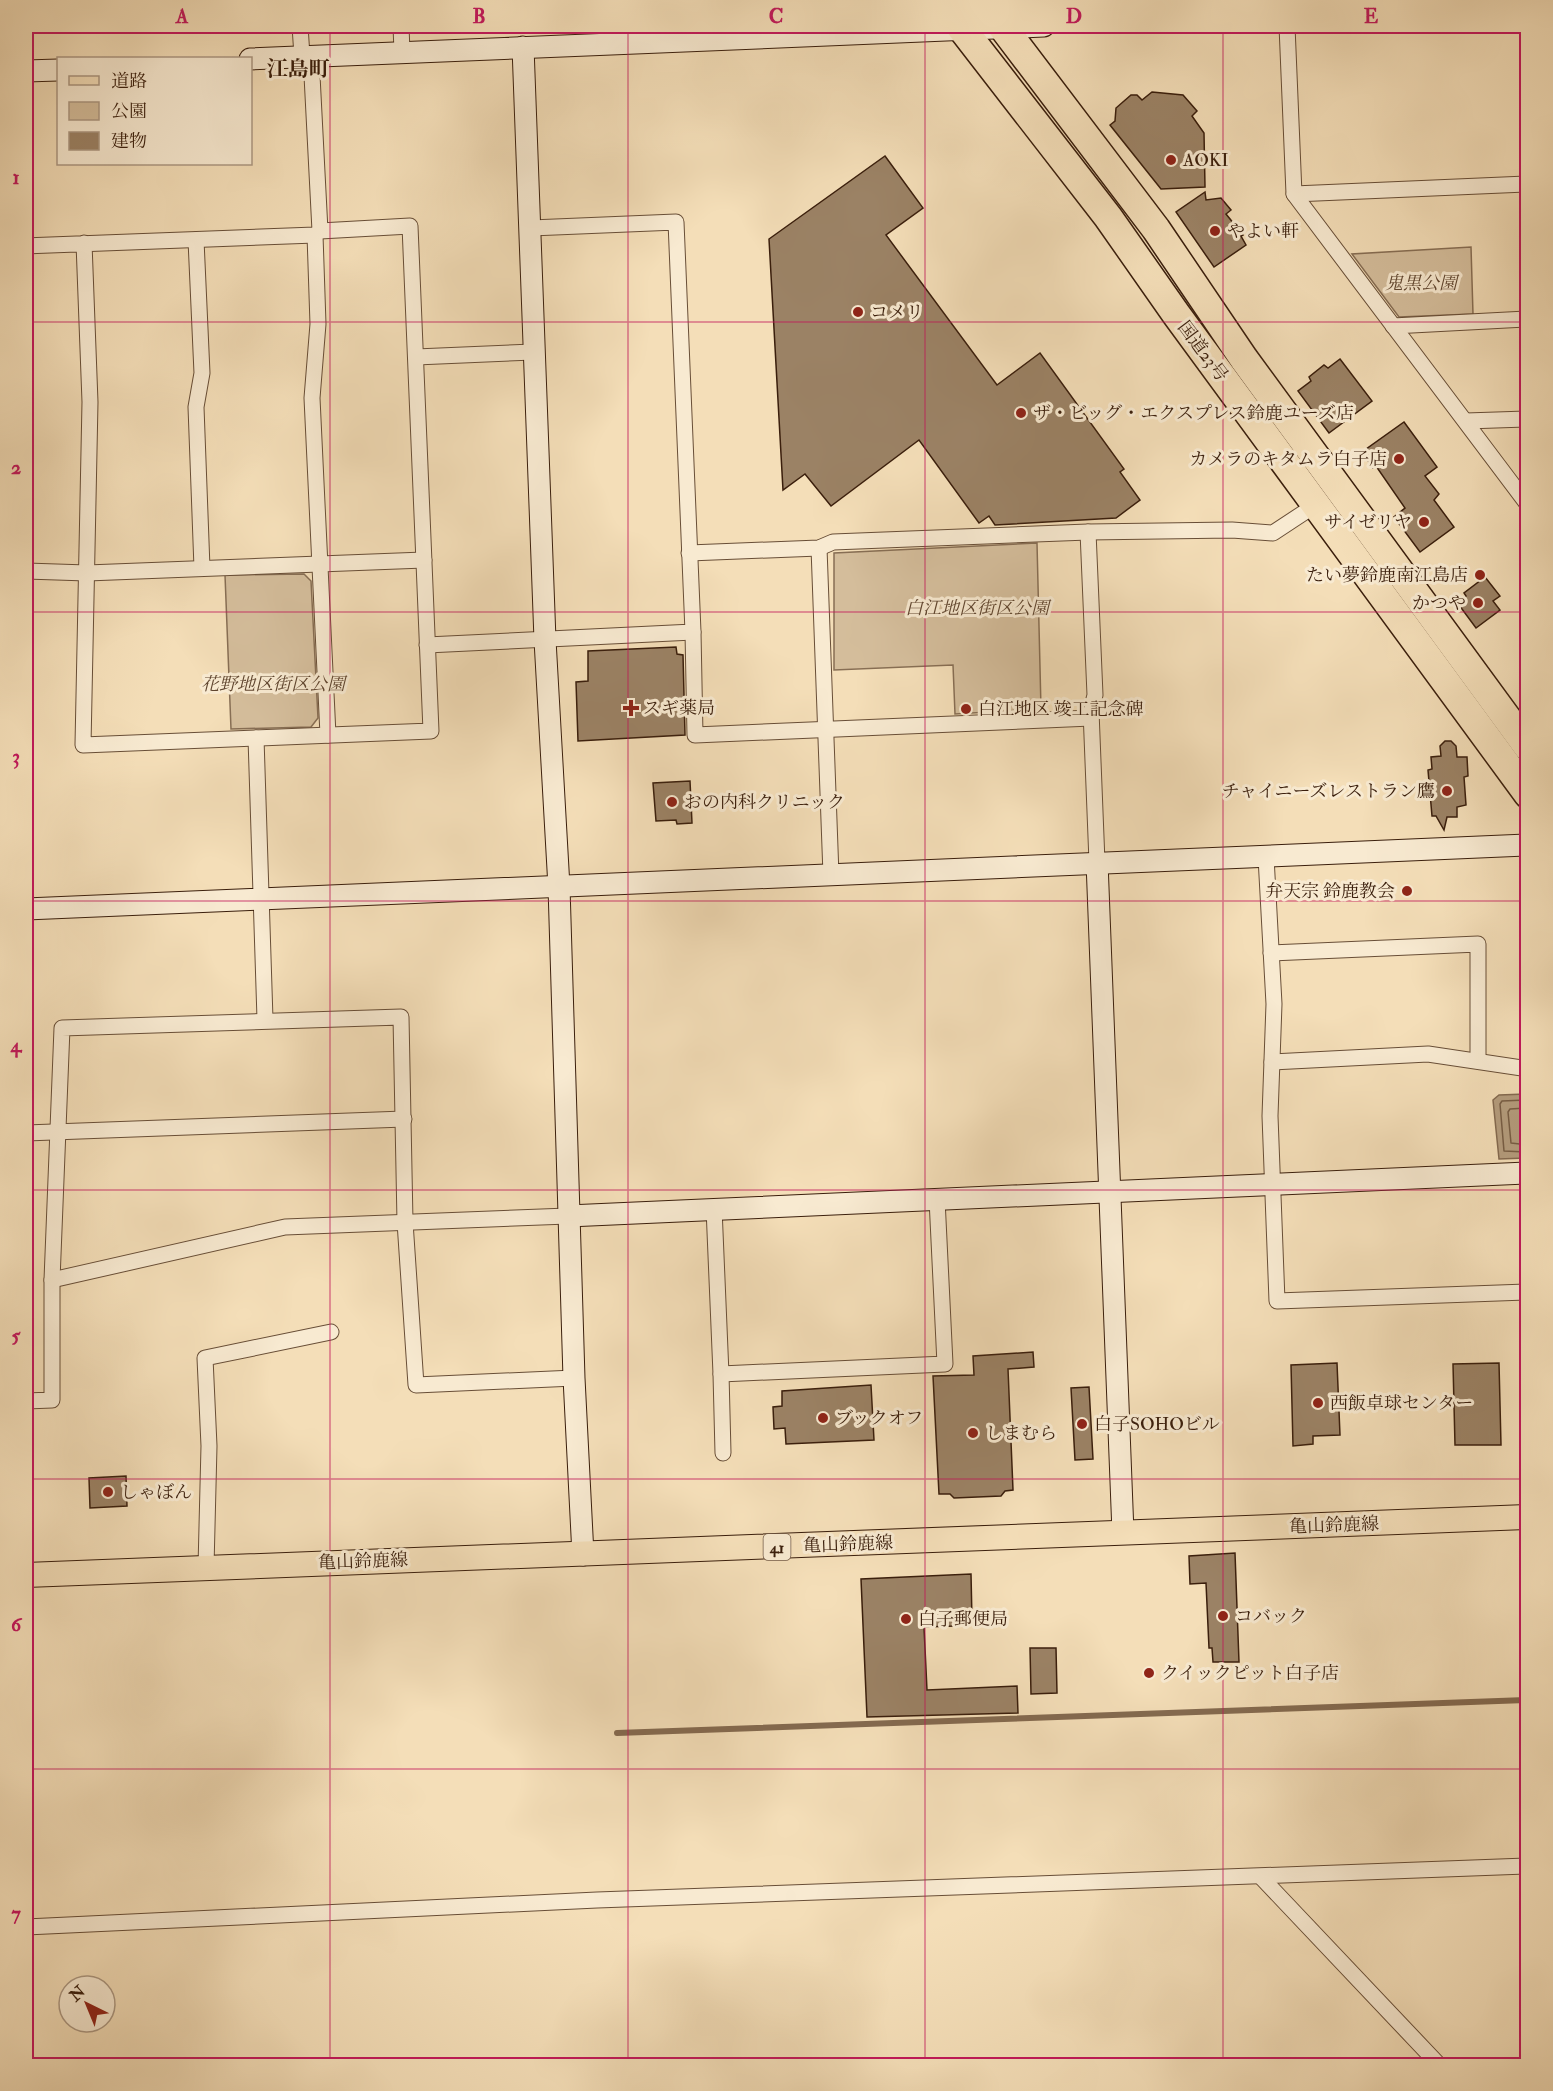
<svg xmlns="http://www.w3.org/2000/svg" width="1553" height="2091" viewBox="0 0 1553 2091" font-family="'IM FELL Double Pica','Noto Serif JP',serif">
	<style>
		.green { fill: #d4bd9b; stroke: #876e54; stroke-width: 1.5 }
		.water { fill: #b59d7e; stroke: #846a50; stroke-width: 1.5 }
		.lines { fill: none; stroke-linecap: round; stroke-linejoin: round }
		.shore { stroke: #785e45; stroke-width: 1.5 }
		.stream { stroke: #846a50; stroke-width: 6 }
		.building { fill: #9b8265; stroke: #3a1e0c; stroke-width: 1.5 }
		.street-casing { stroke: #684e37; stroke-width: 17 }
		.secondary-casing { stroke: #3a1e0c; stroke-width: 23 }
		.primary-casing { stroke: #3a1e0c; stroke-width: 26 }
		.highway-casing { stroke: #3a1e0c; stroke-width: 31 }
		.street { stroke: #f8ead1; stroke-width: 15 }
		.secondary { stroke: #f8ead1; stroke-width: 21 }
		.primary { stroke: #f4deb8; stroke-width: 24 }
		.highway { stroke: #f4deb8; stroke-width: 28 }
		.grid { fill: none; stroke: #c2185b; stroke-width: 1.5; stroke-opacity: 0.55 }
		.poi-dot { fill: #8f2418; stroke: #f8ead1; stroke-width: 2 }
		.labels { text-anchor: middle; stroke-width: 6; stroke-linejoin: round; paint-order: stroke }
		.shield { fill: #f8ead1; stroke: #735b47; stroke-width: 1.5 }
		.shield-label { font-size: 16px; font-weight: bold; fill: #3a1e0c }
		.poi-label { font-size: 18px; fill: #3a1e0c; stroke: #f8ead1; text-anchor: start }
		.park-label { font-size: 18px; font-style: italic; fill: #604630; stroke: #f8ead1 }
		.street-label { font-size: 18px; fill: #3a1e0c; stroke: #f8ead1 }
		.quarter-label { font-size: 21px; font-weight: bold; fill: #3a1e0c; stroke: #f8ead1 }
		.neatline { fill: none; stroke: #c2185b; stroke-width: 2 }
		.grid-label { font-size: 20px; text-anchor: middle; font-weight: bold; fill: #c2185b }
	</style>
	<rect width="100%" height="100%" fill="#f4deb8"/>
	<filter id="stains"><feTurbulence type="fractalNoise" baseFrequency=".00333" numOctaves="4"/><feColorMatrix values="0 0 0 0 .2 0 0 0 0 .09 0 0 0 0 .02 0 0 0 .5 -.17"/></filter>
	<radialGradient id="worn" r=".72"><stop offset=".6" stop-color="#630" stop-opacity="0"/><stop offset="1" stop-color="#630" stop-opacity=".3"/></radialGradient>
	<g class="green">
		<path d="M 1471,247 L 1473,314 L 1399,317 L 1352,254 Z"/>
		<path d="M 1037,543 L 1041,709 L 955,714 L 953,665 L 834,670 L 834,553 Z"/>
		<path d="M 304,574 L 311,581 L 318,718 L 311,727 L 231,729 L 225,575 Z"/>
	</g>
	<path class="water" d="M 1527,1094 L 1527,1158 L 1499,1159 L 1493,1100 L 1499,1095 Z"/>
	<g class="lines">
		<g class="shore">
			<path d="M 1528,1100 L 1502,1101 L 1500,1104 L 1504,1151 L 1528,1152"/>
			<path d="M 1528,1108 L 1510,1109 L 1508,1112 L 1511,1143 L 1528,1145"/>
		</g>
		<path class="stream" d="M 617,1733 L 1528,1700"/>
	</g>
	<g class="building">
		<path d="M 1152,92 L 1183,95 L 1197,111 L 1192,116 L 1204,133 L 1205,187 L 1161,189 L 1110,125 L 1115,121 L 1116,108 L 1131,95 L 1137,95 L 1142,100 Z"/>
		<path d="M 885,156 L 923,208 L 886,235 L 997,385 L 1040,353 L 1124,469 L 1120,472 L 1140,500 L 1116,518 L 995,525 L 989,516 L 979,523 L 919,440 L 831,506 L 805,474 L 783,490 L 769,239 Z"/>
		<path d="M 1205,192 L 1206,200 L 1221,198 L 1231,210 L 1226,214 L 1243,235 L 1241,236 L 1246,245 L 1214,267 L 1176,212 Z"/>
		<path d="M 1340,359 L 1372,401 L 1329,433 L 1298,391 L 1311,381 L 1309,377 L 1324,365 L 1328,368 Z"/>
		<path d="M 1404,422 L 1437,467 L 1425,476 L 1439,494 L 1434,500 L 1454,527 L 1420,552 L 1394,517 L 1405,508 L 1376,466 L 1373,468 L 1362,452 Z"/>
		<path d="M 1485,577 L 1500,596 L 1493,601 L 1500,610 L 1476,628 L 1459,605 L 1466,596 L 1464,593 Z"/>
		<path d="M 676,647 L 677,654 L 683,655 L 685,735 L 578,741 L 576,682 L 588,681 L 588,651 Z"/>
		<path d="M 1445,741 L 1451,741 L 1456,746 L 1457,757 L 1467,757 L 1468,776 L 1464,777 L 1466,805 L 1457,807 L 1457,817 L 1447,817 L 1444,830 L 1436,816 L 1432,816 L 1428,770 L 1432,769 L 1431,757 L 1441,756 L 1440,746 Z"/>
		<path d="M 690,781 L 692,823 L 677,824 L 676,820 L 656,821 L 653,783 Z"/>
		<path d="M 1033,1352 L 1034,1367 L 1008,1369 L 1013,1490 L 1005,1491 L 1001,1496 L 954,1498 L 950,1494 L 939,1494 L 933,1376 L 974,1375 L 973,1356 Z"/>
		<path d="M 1337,1363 L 1340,1435 L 1313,1436 L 1313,1444 L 1293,1446 L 1291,1365 Z"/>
		<path d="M 1499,1363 L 1501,1445 L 1455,1445 L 1453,1364 Z"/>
		<path d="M 871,1385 L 874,1440 L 786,1444 L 785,1428 L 774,1429 L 773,1407 L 782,1406 L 782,1391 Z"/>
		<path d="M 1089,1387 L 1093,1459 L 1075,1460 L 1071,1388 Z"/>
		<path d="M 126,1476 L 127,1506 L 90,1508 L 89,1478 Z"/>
		<path d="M 1235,1553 L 1239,1662 L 1213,1662 L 1212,1648 L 1209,1648 L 1206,1583 L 1190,1584 L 1189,1556 Z"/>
		<path d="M 971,1574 L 972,1620 L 955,1620 L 955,1626 L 924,1627 L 927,1690 L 1017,1686 L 1018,1713 L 867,1717 L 861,1579 Z"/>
		<path d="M 1030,1648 L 1056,1648 L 1057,1693 L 1031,1694 Z"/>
	</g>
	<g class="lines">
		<defs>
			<g id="street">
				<path d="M 300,26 L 302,56"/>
				<path d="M 401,26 L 402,52"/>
				<path d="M 627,26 L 628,41"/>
				<path d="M 1287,26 L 1294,194 L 1528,505"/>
				<path d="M 311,56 L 320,231"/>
				<path d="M 1294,194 L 1528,184"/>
				<path d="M 315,235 L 318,324 L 312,398 L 328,735"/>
				<path d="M 196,240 L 202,373 L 196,407 L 202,568"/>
				<path d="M 26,246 C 122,242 218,239 315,235 L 320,231 L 410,226 L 431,731 L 83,745 L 90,402 L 84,243"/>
				<path d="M 1393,326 L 1528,319"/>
				<path d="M 416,357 L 533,352"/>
				<path d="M 1466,421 L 1528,419"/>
				<path d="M 1088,532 L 1095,695 L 1091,711 L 1097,862"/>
				<path d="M 819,548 L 831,875"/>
				<path d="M 689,553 L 819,548 L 833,542 L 1088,532 L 1232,530 L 1273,533 L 1317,504"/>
				<path d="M 26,571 L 87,573 L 424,560"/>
				<path d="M 693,632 L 695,735 L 1091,718"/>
				<path d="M 427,645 L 693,632 L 676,222 L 531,228"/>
				<path d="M 256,738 L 265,1019"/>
				<path d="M 1266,857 L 1274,1004 L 1270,1116 L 1277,1301 L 1528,1292"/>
				<path d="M 1271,953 L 1478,944 L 1478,1061"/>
				<path d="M 1272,1062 L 1428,1054 L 1528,1069"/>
				<path d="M 26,1133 L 404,1119"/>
				<path d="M 714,1208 L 721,1374 L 945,1364 L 937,1199"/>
				<path d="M 52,1280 L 285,1227 L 568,1216"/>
				<path d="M 721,1374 L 723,1453"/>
				<path d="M 26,1401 L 52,1400 L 52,1280 L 62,1028 L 401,1017 L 405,1222 L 416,1385 L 574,1378"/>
				<path d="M 206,1567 L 209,1446 L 205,1358 L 331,1332"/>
				<path d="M 1261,1877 L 1440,2066"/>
				<path d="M 26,1927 L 597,1900 L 1528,1866"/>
			</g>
			<g id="secondary">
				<path d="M 523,47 L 545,640 L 559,887 L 574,1378 L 583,1555"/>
				<path d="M 250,59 L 1044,26"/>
				<path d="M 26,71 L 58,70"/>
				<path d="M 1097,862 L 1123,1533"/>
				<path d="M 26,909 L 1528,845"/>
				<path d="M 568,1216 L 1528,1173"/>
			</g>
			<path id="primary" d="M 26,1575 L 1528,1517"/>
			<g id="highway">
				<path d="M 960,26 L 1108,217 L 1176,314 L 1528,794"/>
				<path d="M 1002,26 L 1156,229 L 1244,359 L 1528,747"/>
			</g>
		</defs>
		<use href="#street" class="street-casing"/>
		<use href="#secondary" class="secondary-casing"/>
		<use href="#primary" class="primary-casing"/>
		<use href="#highway" class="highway-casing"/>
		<use href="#street" class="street"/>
		<use href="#secondary" class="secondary"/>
		<use href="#primary" class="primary"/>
		<use href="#highway" class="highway"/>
	</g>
	<path class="grid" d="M 330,26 L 330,2066M 628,26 L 628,2066M 925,26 L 925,2066M 1223,26 L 1223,2066M 26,322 L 1528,322M 26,612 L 1528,612M 26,901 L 1528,901M 26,1190 L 1528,1190M 26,1479 L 1528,1479M 26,1769 L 1528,1769"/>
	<g class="poi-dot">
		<circle cx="1171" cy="160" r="6"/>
		<circle cx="1215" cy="231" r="6"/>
		<circle cx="858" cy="312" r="6"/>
		<circle cx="1021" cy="413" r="6"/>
		<circle cx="1399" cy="459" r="6"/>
		<circle cx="1424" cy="522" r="6"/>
		<circle cx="1480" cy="575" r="6"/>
		<circle cx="1478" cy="603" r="6"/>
		<path d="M628 699h6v6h6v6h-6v6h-6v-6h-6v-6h6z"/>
		<circle cx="966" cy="709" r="6"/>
		<circle cx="1447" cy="791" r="6"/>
		<circle cx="672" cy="802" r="6"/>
		<circle cx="1407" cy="891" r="6"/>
		<circle cx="1318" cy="1403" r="6"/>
		<circle cx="823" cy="1418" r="6"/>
		<circle cx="1082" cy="1424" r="6"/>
		<circle cx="973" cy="1433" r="6"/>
		<circle cx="108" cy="1492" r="6"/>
		<circle cx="1223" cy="1616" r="6"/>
		<circle cx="906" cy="1619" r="6"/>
		<circle cx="1149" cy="1673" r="6"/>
	</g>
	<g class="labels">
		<rect class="shield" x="763.5" y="1534" width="27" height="26" rx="4.5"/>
		<g class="shield-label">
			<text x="777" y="1553">41</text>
		</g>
		<g class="poi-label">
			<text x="1183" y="166">AOKI</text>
			<text x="1227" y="237">やよい軒</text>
			<text x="870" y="318">コメリ</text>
			<text x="1033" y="419">ザ・ビッグ・エクスプレス鈴鹿ユーズ店</text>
			<text x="1387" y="465" text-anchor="end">カメラのキタムラ白子店</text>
			<text x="1412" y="528" text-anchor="end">サイゼリヤ</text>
			<text x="1468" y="581" text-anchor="end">たい夢鈴鹿南江島店</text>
			<text x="1466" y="609" text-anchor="end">かつや</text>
			<text x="643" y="714">スギ薬局</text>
			<text x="978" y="715">白江地区 竣工記念碑</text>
			<text x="1435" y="797" text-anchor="end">チャイニーズレストラン鷹</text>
			<text x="684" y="808">おの内科クリニック</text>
			<text x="1395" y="897" text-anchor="end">弁天宗 鈴鹿教会</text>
			<text x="1330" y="1409">西飯卓球センター</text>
			<text x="835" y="1424">ブックオフ</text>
			<text x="1094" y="1430">白子SOHOビル</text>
			<text x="985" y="1439">しまむら</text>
			<text x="120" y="1498">しゃぼん</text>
			<text x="1235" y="1622">コバック</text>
			<text x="918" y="1625">白子郵便局</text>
			<text x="1161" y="1679">クイックピット白子店</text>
		</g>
		<g class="park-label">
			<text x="1421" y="289">鬼黒公園</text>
			<text x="977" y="614">白江地区街区公園</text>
			<text x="273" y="690">花野地区街区公園</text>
		</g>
		<g class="street-label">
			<text transform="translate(1203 351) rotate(53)" y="6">国道23号</text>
			<text transform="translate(1334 1525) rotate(-2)" y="6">亀山鈴鹿線</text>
			<text transform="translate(848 1544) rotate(-2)" y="6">亀山鈴鹿線</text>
			<text transform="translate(363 1561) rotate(-2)" y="6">亀山鈴鹿線</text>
		</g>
		<g class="quarter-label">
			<text x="298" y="76">江島町</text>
		</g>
	</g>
	<rect width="1553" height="2091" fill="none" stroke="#f4deb8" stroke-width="66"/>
	<rect x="57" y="57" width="195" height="108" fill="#f8ead1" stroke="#ac9882" stroke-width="1.5"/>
	<rect x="69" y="76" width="30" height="9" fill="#f4deb8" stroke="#ac9882" stroke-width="1.5"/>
	<text x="111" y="87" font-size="18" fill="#3a1e0c">道路</text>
	<rect x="69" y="102" width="30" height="18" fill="#d4bd9b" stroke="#ac9882" stroke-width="1.5"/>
	<text x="111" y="117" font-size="18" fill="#3a1e0c">公園</text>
	<rect x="69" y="132" width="30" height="18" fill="#9b8265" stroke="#ac9882" stroke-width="1.5"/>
	<text x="111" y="147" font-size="18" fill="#3a1e0c">建物</text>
	<g transform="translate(87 2004) rotate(317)"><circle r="28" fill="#f8ead1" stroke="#ac9882" stroke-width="1.5"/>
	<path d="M0-4.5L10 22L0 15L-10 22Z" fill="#8f2418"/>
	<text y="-9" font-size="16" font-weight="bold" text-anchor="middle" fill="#3a1e0c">N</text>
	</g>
	<rect x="33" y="33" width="1487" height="2025" class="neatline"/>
	<g class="grid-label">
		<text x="182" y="23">A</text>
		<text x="479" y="23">B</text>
		<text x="776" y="23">C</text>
		<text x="1074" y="23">D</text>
		<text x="1371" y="23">E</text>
		<text x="16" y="184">1</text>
		<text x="16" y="474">2</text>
		<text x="16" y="763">3</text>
		<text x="16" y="1052">4</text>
		<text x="16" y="1342">5</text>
		<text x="16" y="1631">6</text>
		<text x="16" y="1920">7</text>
	</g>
	<rect width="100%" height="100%" filter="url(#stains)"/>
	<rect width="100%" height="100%" fill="url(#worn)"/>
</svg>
